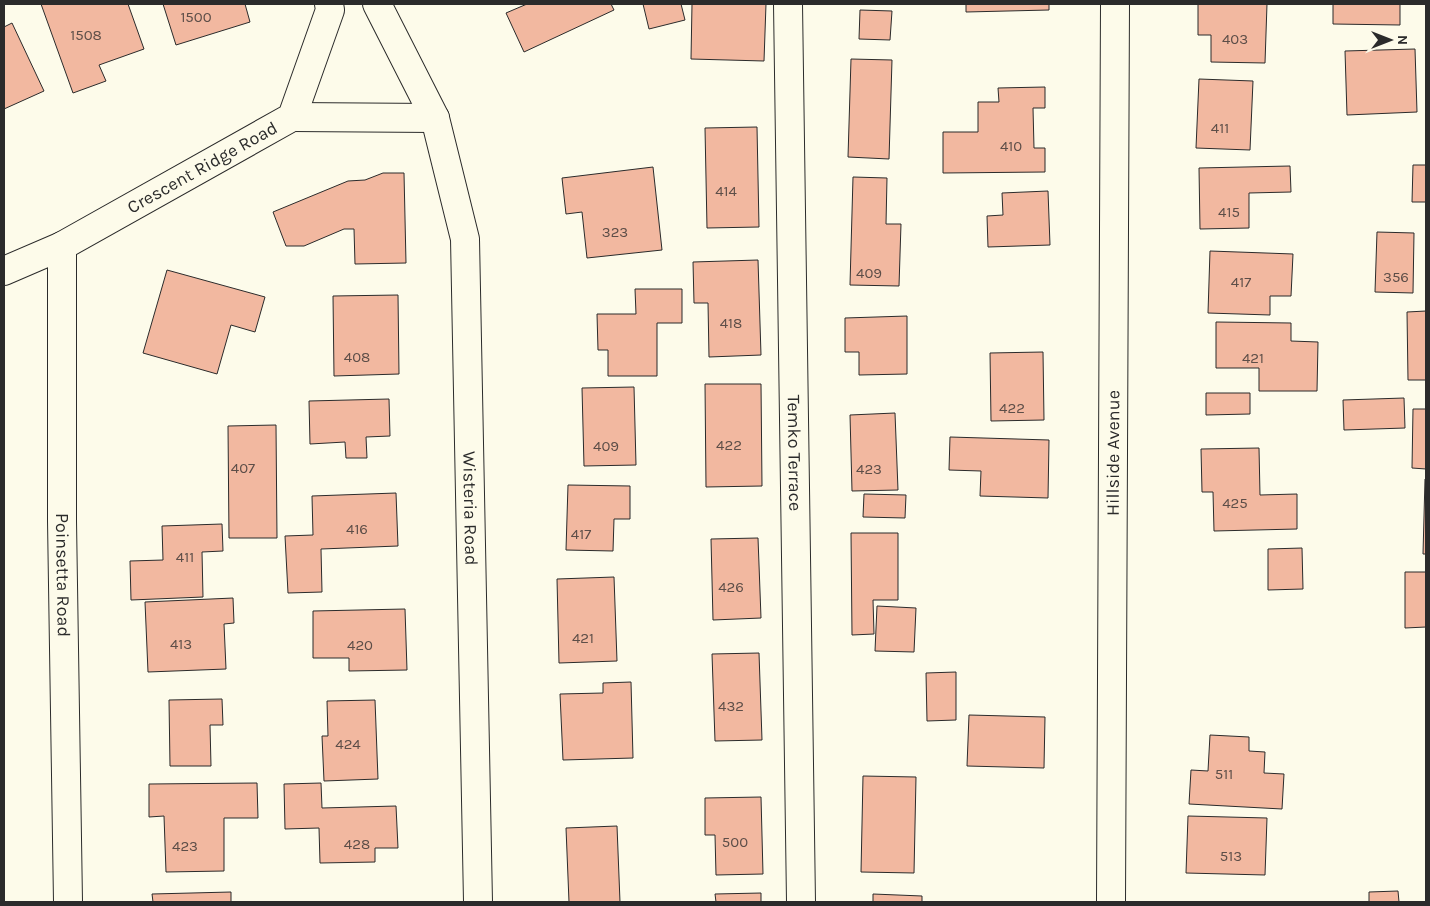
<svg xmlns="http://www.w3.org/2000/svg" width="1430" height="906" viewBox="0 0 1430 906" font-family="Karla,sans-serif">
	<style>
		.building { fill: #f2b8a0; stroke: #2b2b2b }
		.lines { fill: none; stroke-linecap: round; stroke-linejoin: round }
		.street-casing { stroke: #2b2b2b; stroke-width: 30 }
		.street { stroke: #fdfbea; stroke-width: 28 }
		.labels { text-anchor: middle; stroke-width: 4; stroke-linejoin: round; paint-order: stroke }
		.number-label { font-size: 15px; fill: #5d4e48 }
		.street-label { font-size: 18px; fill: #2b2b2b; stroke: #fdfbea }
	</style>
	<rect width="100%" height="100%" fill="#fdfbea"/>
	<g class="building">
		<path d="M 41,4 L 128,4 L 144,49 L 99,65 L 106,81 L 73,93 Z"/>
		<path d="M 163,4 L 245,4 L 250,22 L 176,45 Z"/>
		<path d="M 527,4 L 611,4 L 614,10 L 524,52 L 506,13 Z"/>
		<path d="M 643,4 L 681,4 L 685,20 L 649,29 Z"/>
		<path d="M 692,4 L 766,4 L 764,61 L 691,59 Z"/>
		<path d="M 966,4 L 1049,4 L 1049,10 L 966,12 Z"/>
		<path d="M 1198,4 L 1267,4 L 1265,63 L 1211,62 L 1211,35 L 1198,35 Z"/>
		<path d="M 1333,4 L 1400,4 L 1400,25 L 1333,24 Z"/>
		<path d="M 860,10 L 892,11 L 890,40 L 859,39 Z"/>
		<path d="M 12,23 L 44,91 L 4,109 L 4,27 Z"/>
		<path d="M 1415,49 L 1417,112 L 1347,115 L 1345,51 Z"/>
		<path d="M 851,59 L 892,60 L 889,159 L 848,157 Z"/>
		<path d="M 1199,79 L 1253,81 L 1250,150 L 1196,148 Z"/>
		<path d="M 1045,87 L 1045,108 L 1033,108 L 1034,148 L 1045,148 L 1045,172 L 943,173 L 943,132 L 978,132 L 978,102 L 999,102 L 998,88 Z"/>
		<path d="M 757,127 L 759,227 L 707,228 L 705,128 Z"/>
		<path d="M 1413,165 L 1426,165 L 1426,202 L 1412,202 Z"/>
		<path d="M 1290,166 L 1291,192 L 1249,193 L 1249,228 L 1200,229 L 1199,168 Z"/>
		<path d="M 653,167 L 662,250 L 587,258 L 582,212 L 566,214 L 562,178 Z"/>
		<path d="M 383,173 L 404,173 L 406,263 L 355,264 L 354,229 L 344,229 L 304,246 L 286,246 L 273,212 L 348,181 L 365,180 Z"/>
		<path d="M 853,177 L 887,178 L 886,224 L 901,224 L 899,286 L 850,285 Z"/>
		<path d="M 1048,191 L 1050,245 L 988,247 L 987,216 L 1003,215 L 1002,193 Z"/>
		<path d="M 1377,232 L 1414,233 L 1413,293 L 1375,292 Z"/>
		<path d="M 1210,251 L 1293,254 L 1291,296 L 1270,296 L 1270,315 L 1208,313 Z"/>
		<path d="M 758,260 L 761,355 L 709,357 L 708,303 L 694,303 L 693,262 Z"/>
		<path d="M 167,270 L 265,297 L 255,332 L 231,325 L 217,374 L 143,353 Z"/>
		<path d="M 635,289 L 682,289 L 682,323 L 657,323 L 657,376 L 608,376 L 608,350 L 598,350 L 597,314 L 636,314 Z"/>
		<path d="M 398,295 L 399,374 L 334,376 L 333,296 Z"/>
		<path d="M 1426,311 L 1426,380 L 1408,380 L 1407,312 Z"/>
		<path d="M 907,316 L 907,374 L 859,375 L 859,352 L 845,352 L 845,318 Z"/>
		<path d="M 1216,322 L 1291,323 L 1291,341 L 1318,342 L 1317,391 L 1259,391 L 1259,368 L 1216,368 Z"/>
		<path d="M 1043,352 L 1044,420 L 991,421 L 990,353 Z"/>
		<path d="M 705,384 L 761,384 L 762,486 L 706,487 Z"/>
		<path d="M 634,387 L 636,465 L 584,466 L 582,388 Z"/>
		<path d="M 1206,393 L 1250,393 L 1250,414 L 1206,415 Z"/>
		<path d="M 1404,398 L 1405,428 L 1344,430 L 1343,400 Z"/>
		<path d="M 389,399 L 390,436 L 366,437 L 367,458 L 346,458 L 345,442 L 310,444 L 309,401 Z"/>
		<path d="M 1413,409 L 1426,409 L 1426,469 L 1412,468 Z"/>
		<path d="M 895,413 L 898,490 L 852,491 L 850,415 Z"/>
		<path d="M 276,425 L 277,538 L 229,538 L 228,426 Z"/>
		<path d="M 950,437 L 1049,440 L 1048,498 L 980,496 L 981,471 L 949,470 Z"/>
		<path d="M 1259,448 L 1260,495 L 1297,494 L 1297,529 L 1214,531 L 1213,492 L 1202,492 L 1201,449 Z"/>
		<path d="M 1425,479 L 1426,479 L 1426,554 L 1423,554 Z"/>
		<path d="M 568,485 L 630,486 L 630,519 L 614,519 L 613,551 L 566,550 Z"/>
		<path d="M 396,493 L 398,546 L 321,549 L 322,592 L 288,593 L 285,536 L 313,535 L 312,496 Z"/>
		<path d="M 864,494 L 906,495 L 905,518 L 863,517 Z"/>
		<path d="M 222,524 L 223,551 L 202,552 L 203,597 L 131,600 L 130,561 L 163,560 L 162,526 Z"/>
		<path d="M 851,533 L 898,533 L 898,600 L 873,600 L 874,634 L 852,635 Z"/>
		<path d="M 758,538 L 761,618 L 713,620 L 711,539 Z"/>
		<path d="M 1302,548 L 1303,589 L 1268,590 L 1268,549 Z"/>
		<path d="M 1405,572 L 1426,572 L 1426,627 L 1405,628 Z"/>
		<path d="M 614,577 L 617,661 L 559,663 L 557,579 Z"/>
		<path d="M 233,598 L 234,623 L 224,624 L 226,669 L 148,672 L 145,602 Z"/>
		<path d="M 877,606 L 916,608 L 914,652 L 875,651 Z"/>
		<path d="M 405,609 L 407,670 L 349,671 L 349,658 L 313,658 L 313,611 Z"/>
		<path d="M 759,653 L 762,740 L 715,741 L 712,654 Z"/>
		<path d="M 956,672 L 956,720 L 927,721 L 926,673 Z"/>
		<path d="M 631,682 L 633,758 L 563,760 L 560,694 L 603,693 L 603,683 Z"/>
		<path d="M 222,699 L 223,725 L 210,725 L 211,766 L 170,766 L 169,700 Z"/>
		<path d="M 375,700 L 378,779 L 324,781 L 322,736 L 328,736 L 327,701 Z"/>
		<path d="M 969,715 L 1045,717 L 1044,768 L 967,766 Z"/>
		<path d="M 1210,735 L 1249,737 L 1249,751 L 1265,752 L 1264,773 L 1284,774 L 1282,809 L 1189,804 L 1191,770 L 1208,771 Z"/>
		<path d="M 863,776 L 916,777 L 914,873 L 861,872 Z"/>
		<path d="M 257,783 L 258,818 L 224,818 L 224,871 L 166,872 L 164,816 L 149,817 L 149,784 Z"/>
		<path d="M 321,783 L 322,808 L 396,806 L 398,848 L 375,848 L 375,862 L 320,863 L 319,828 L 285,829 L 284,784 Z"/>
		<path d="M 761,797 L 763,874 L 716,875 L 715,835 L 705,835 L 705,798 Z"/>
		<path d="M 1188,816 L 1267,818 L 1265,875 L 1186,873 Z"/>
		<path d="M 617,826 L 620,902 L 569,902 L 566,828 Z"/>
		<path d="M 1398,891 L 1399,902 L 1369,902 L 1369,892 Z"/>
		<path d="M 231,892 L 231,902 L 153,902 L 152,894 Z"/>
		<path d="M 761,893 L 761,902 L 716,902 L 715,894 Z"/>
		<path d="M 873,894 L 922,896 L 922,902 L 873,902 Z"/>
	</g>
	<g class="lines">
		<defs>
			<g id="street">
				<path id="s1" d="M 377,4 L 435,118 L 465,239 L 478,902"/>
				<path id="s2" d="M 788,4 L 801,902"/>
				<path d="M 292,117 L 435,118"/>
				<path id="s3" d="M 62,246 L 62,521 L 68,902"/>
				<path id="s4" d="M 4,271 L 62,246 L 292,117 L 330,10 L 329,4"/>
				<path id="s5" d="M 1111,902 L 1115,4"/>
			</g>
		</defs>
		<use href="#street" class="street-casing"/>
		<use href="#street" class="street"/>
	</g>
	<g class="labels">
		<g class="number-label">
			<text x="196" y="22">1500</text>
			<text x="86" y="40">1508</text>
			<text x="1235" y="44">403</text>
			<text x="1220" y="133">411</text>
			<text x="1011" y="151">410</text>
			<text x="726" y="196">414</text>
			<text x="1229" y="217">415</text>
			<text x="615" y="237">323</text>
			<text x="869" y="278">409</text>
			<text x="1396" y="282">356</text>
			<text x="1241" y="287">417</text>
			<text x="731" y="328">418</text>
			<text x="357" y="362">408</text>
			<text x="1253" y="363">421</text>
			<text x="1012" y="413">422</text>
			<text x="729" y="450">422</text>
			<text x="606" y="451">409</text>
			<text x="243" y="473">407</text>
			<text x="869" y="474">423</text>
			<text x="1235" y="508">425</text>
			<text x="357" y="534">416</text>
			<text x="581" y="539">417</text>
			<text x="185" y="562">411</text>
			<text x="731" y="592">426</text>
			<text x="583" y="643">421</text>
			<text x="181" y="649">413</text>
			<text x="360" y="650">420</text>
			<text x="731" y="711">432</text>
			<text x="348" y="749">424</text>
			<text x="1224" y="779">511</text>
			<text x="735" y="847">500</text>
			<text x="357" y="849">428</text>
			<text x="185" y="851">423</text>
			<text x="1231" y="861">513</text>
		</g>
		<g class="street-label">
			<text dy="6" stroke="none"><textPath href="#s4" startOffset="224">Crescent Ridge Road</textPath></text>
			<text dy="6" stroke="none"><textPath href="#s2" startOffset="449">Temko Terrace</textPath></text>
			<text dy="6" stroke="none"><textPath href="#s5" startOffset="449">Hillside Avenue</textPath></text>
			<text dy="6" stroke="none"><textPath href="#s1" startOffset="522">Wisteria Road</textPath></text>
			<text dy="6" stroke="none"><textPath href="#s3" startOffset="329">Poinsetta Road</textPath></text>
		</g>
	</g>
	<rect width="1430" height="906" fill="none" stroke="#2b2b2b" stroke-width="10"/>
	<g transform="translate(1390 40) rotate(90)" stroke="#fdfbea" stroke-width="4" paint-order="stroke">
	<path d="M0-4L9 19L0 12L-9 19Z" fill="#2b2b2b"/>
	<text y="-8" font-size="14" font-weight="bold" text-anchor="middle" fill="#2b2b2b">N</text>
	</g>
</svg>
